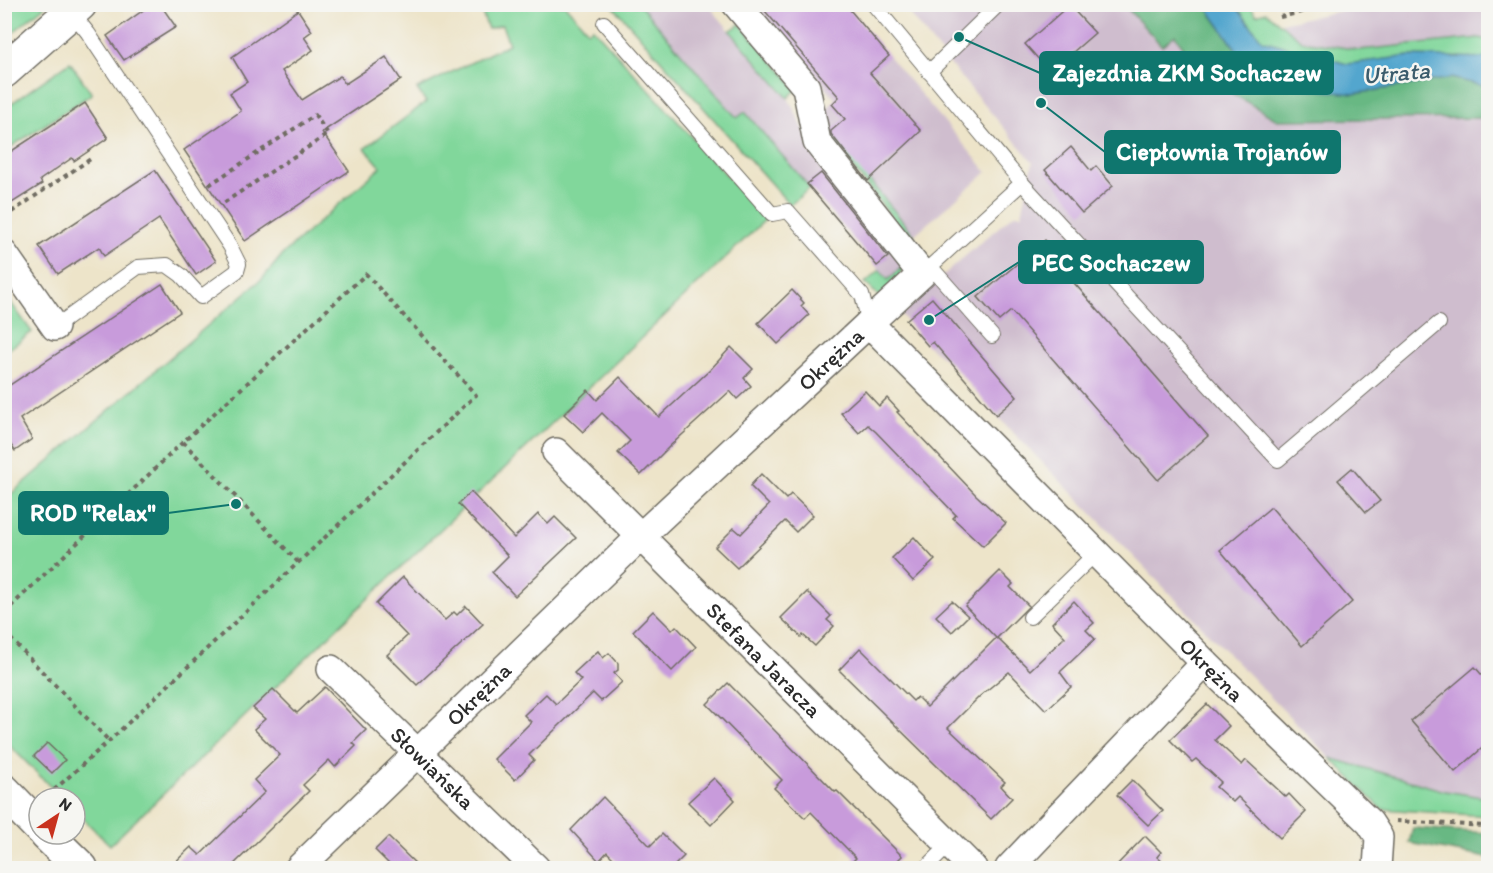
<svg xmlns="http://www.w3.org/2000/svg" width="1493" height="873" viewBox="0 0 1493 873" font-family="Itim,sans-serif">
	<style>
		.industrial { fill: #cfbdce }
		.green { fill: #81d79b; stroke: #568163; stroke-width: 1.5 }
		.forest { fill: #68b883; stroke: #4a7257; stroke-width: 1.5 }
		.water { fill: #53a6ce; stroke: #3f687c; stroke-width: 1.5 }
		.building { fill: #c89bdb }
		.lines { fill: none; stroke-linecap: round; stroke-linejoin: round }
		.lane-casing { stroke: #6f6c62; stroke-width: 16 }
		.street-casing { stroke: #6f6c62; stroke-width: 30 }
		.secondary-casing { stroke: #6f6c62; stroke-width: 36 }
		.path { stroke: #6f6c62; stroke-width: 4; stroke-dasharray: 4.5 4.5; stroke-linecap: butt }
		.lane { stroke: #fff; stroke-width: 14 }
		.street { stroke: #fff; stroke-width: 27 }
		.secondary { stroke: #fff; stroke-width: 33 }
		.labels { text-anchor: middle; stroke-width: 5; stroke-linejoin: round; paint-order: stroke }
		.street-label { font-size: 22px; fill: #2b2b2b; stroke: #f6f6f2 }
		.water-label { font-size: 24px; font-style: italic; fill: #3b5c6c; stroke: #f6f6f2 }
		.leader { fill: none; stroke: #0f766e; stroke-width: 2 }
		.callout-dot { fill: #0f766e; stroke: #f6f6f2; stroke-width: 2 }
		.callout { fill: #0f766e; stroke: #0f766e; stroke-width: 2 }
		.callout-label { font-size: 24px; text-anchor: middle; font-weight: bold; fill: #fff }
	</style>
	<rect width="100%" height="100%" fill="#f6f6f2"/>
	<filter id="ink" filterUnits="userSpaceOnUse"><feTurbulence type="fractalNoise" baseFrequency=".0167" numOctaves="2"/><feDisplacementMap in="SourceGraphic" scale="12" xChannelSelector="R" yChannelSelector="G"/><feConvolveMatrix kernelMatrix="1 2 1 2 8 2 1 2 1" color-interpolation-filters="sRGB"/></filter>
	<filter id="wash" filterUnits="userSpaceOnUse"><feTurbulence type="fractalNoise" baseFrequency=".008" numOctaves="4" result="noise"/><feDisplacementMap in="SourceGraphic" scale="24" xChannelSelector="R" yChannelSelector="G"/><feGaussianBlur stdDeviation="1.35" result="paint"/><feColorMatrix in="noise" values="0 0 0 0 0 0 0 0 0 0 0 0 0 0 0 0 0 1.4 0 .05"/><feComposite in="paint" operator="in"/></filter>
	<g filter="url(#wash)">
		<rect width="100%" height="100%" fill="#ede4c9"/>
		<g class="industrial">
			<path d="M 640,5 L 708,5 L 788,98 L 822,166 L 904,265 L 888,280 L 745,112 L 738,119 Z"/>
			<path d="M 754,5 L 845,5 L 987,172 L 914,235 L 817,117 L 836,100 Z"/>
			<path d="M 902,5 L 1124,5 L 1161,46 L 1174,35 L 1203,76 L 1277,120 L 1488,118 L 1488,798 L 1445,791 L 1330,758 L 996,415 L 955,367 L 928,346 L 906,320 L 902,314 L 925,291 L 1014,214 L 1022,214 L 1033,162 L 954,69 Z"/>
			<path d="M 1370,5 L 1488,5 L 1488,40 L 1479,38 L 1359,50 L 1302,41 L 1281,23 Z"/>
		</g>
		<g class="green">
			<path d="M 5,4 L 46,4 L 46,5 L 5,39 Z"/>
			<path d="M 479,5 L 565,5 L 588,31 L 593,28 L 766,219 L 110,845 L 75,811 L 75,798 L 62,798 L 5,741 L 4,500 L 263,278 L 284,253 L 381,167 L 365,148 L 426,102 L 417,89 L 509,44 L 502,25 L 488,29 Z"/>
			<path d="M 612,5 L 640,5 L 737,118 L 745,112 L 810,188 L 790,205 Z"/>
			<path d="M 1235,5 L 1250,5 L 1256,15 L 1266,12 L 1302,41 L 1359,50 L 1479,38 L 1488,40 L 1488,58 L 1410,56 L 1347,64 L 1262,40 Z"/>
			<path d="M 740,24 L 797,89 L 788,98 L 730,31 Z"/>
			<path d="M 70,62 L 92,94 L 5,151 L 5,108 Z"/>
			<path d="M 830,132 L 914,235 L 904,233 L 828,136 Z"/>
			<path d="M 904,265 L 899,277 L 880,297 L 865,283 L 880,270 L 888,280 Z"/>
			<path d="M 4,293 L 32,332 L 5,352 L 4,352 Z"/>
			<path d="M 1330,758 L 1445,791 L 1488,798 L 1488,816 L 1382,809 Z"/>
		</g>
		<g class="forest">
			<path d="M 1124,5 L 1205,5 L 1243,59 L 1353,94 L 1451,78 L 1488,87 L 1488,118 L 1277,120 L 1203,76 L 1175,35 L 1162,46 Z"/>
			<path d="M 1413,828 L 1488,833 L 1488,858 L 1409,843 Z"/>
		</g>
		<path class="water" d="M 1205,5 L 1235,5 L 1262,40 L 1347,64 L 1410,56 L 1488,58 L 1488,87 L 1451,78 L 1353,94 L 1281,86 L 1243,59 Z"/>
		<g id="blocks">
			<g class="building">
				<path d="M 152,4 L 160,4 L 176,27 L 124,60 L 107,36 Z"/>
				<path d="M 759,4 L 845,4 L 889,56 L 870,73 L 921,131 L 868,181 L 831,134 L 831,131 L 845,119 L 832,104 L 839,97 Z"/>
				<path d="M 1069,5 L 1095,33 L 1050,72 L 1025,44 Z"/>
				<path d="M 298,10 L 312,31 L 304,37 L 313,50 L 282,71 L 302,100 L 340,76 L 345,84 L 386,57 L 401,80 L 322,132 L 349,171 L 245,241 L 184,150 L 241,111 L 230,93 L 247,82 L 232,57 Z"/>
				<path d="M 85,103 L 108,138 L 74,161 L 72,158 L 40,180 L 42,184 L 4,208 L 4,156 Z"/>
				<path d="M 1071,147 L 1091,171 L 1096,166 L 1113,186 L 1082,213 L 1045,170 Z"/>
				<path d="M 155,170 L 216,261 L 196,275 L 159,219 L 104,256 L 99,247 L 58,274 L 39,246 Z"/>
				<path d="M 821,173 L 888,257 L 877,266 L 807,184 Z"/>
				<path d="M 1045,240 L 1066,264 L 1061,268 L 1208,436 L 1158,480 L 1011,311 L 999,321 L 978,297 Z"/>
				<path d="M 162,284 L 180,312 L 20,419 L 32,439 L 15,451 L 4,435 L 4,389 Z"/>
				<path d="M 792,290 L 804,303 L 801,306 L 809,315 L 778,344 L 758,323 Z"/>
				<path d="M 932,298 L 1017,397 L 996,415 L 933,342 L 928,346 L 906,320 Z"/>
				<path d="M 731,347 L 753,369 L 744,378 L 751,386 L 737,399 L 730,391 L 671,445 L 641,475 L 618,453 L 630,441 L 602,413 L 583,432 L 564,414 L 588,390 L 597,400 L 620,377 L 659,417 L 710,370 Z"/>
				<path d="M 865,391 L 879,406 L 887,398 L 899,411 L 897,412 L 976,495 L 1006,523 L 983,546 L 953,518 L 956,515 L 876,432 L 868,425 L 859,433 L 841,413 Z"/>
				<path d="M 1352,468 L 1380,501 L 1366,512 L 1338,480 Z"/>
				<path d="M 761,474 L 786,499 L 791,494 L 813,515 L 796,532 L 785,521 L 737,568 L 715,547 L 734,528 L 741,534 L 769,505 L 750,486 Z"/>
				<path d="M 471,492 L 514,538 L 538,514 L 548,524 L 555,517 L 576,538 L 515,596 L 492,572 L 508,556 L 458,504 Z"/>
				<path d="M 1271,507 L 1352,602 L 1302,646 L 1220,550 Z"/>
				<path d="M 914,537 L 935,560 L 913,581 L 892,558 Z"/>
				<path d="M 1000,571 L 1013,584 L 1010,587 L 1029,606 L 997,638 L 1030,670 L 1065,637 L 1052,623 L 1074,601 L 1094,623 L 1086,630 L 1095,639 L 1060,672 L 1071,687 L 1046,710 L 1009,672 L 980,696 L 948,728 L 1005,782 L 1001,786 L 1012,798 L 991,819 L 839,670 L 860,648 L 913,701 L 917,697 L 927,707 L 996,638 L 965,606 Z"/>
				<path d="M 403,577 L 445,620 L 454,612 L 457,615 L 466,606 L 483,624 L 417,685 L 387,655 L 407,636 L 376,604 Z"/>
				<path d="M 807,592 L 831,616 L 827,620 L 834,626 L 815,646 L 803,635 L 801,637 L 781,618 Z"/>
				<path d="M 952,601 L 968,616 L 952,632 L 936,616 Z"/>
				<path d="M 653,611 L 672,630 L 676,626 L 696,647 L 672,671 L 633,631 Z"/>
				<path d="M 598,651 L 603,658 L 609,653 L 618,663 L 618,670 L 614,673 L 622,682 L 601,701 L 593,693 L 529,755 L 534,760 L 515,780 L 494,759 L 531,722 L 524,715 L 546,694 L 556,704 L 581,680 L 574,673 Z"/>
				<path d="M 1475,667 L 1488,682 L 1488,743 L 1455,772 L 1411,721 Z"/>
				<path d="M 728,683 L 835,792 L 837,791 L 902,856 L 890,868 L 846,868 L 856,858 L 811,812 L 805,818 L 774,788 L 782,780 L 707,704 Z"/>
				<path d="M 325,687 L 366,730 L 353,743 L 356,746 L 335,767 L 329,760 L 303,785 L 309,791 L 230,868 L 169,868 L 191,847 L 200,855 L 265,792 L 254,780 L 280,755 L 254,729 L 265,719 L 253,708 L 273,689 L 297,713 Z"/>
				<path d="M 1207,704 L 1229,726 L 1215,740 L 1242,765 L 1246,760 L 1286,797 L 1289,794 L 1306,812 L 1280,838 L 1238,797 L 1233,802 L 1216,787 L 1221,782 L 1196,759 L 1192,762 L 1170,740 Z"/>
				<path d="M 47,743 L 65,760 L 52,773 L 34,756 Z"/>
				<path d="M 714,778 L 735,800 L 711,825 L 688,802 Z"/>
				<path d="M 1132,780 L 1163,811 L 1148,825 L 1117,795 Z"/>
				<path d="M 603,797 L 650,846 L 662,834 L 684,856 L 672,868 L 623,868 L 607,852 L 599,861 L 571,830 Z"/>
				<path d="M 1145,836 L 1161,852 L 1157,857 L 1170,868 L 1114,868 Z"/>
				<path d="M 388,837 L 420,868 L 393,868 L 375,850 Z"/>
			</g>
		</g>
	</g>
	<g filter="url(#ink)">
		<use href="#blocks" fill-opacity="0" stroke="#6f6c62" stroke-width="1.5"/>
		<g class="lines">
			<defs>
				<g id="lane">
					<path d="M 873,4 L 1022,183 L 922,274"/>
					<path d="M 604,23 L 772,214 L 788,211 L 862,295 L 869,323"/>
					<path d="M 929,72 L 999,4"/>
					<path d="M 1022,183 L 1278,460 L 1439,323"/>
					<path d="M 930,266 L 992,336"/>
					<path d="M 55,327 L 138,267 L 167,265 L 181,275 L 201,297 L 237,271 L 239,264 L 230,246 L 88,33 L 72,13"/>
					<path d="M 1030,617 L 1097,552"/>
					<path d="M 926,868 L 949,845"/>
				</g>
				<g id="street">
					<path d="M 736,4 L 806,87 L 817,142 L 922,274 L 869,323"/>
					<path d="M 4,254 L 55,327"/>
					<path id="s1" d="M 556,452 L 973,868"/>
					<path id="s2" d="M 331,669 L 536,868"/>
					<path id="s3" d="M 299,868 L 640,537 L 869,323 L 1205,663 L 1370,823 L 1379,837 L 1377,868"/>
					<path d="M 1009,868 L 1205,663"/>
				</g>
				<g id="secondary">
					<path d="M 4,71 L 80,4"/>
					<path d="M 4,791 L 39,827"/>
					<path d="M 46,834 L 81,868"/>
				</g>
			</defs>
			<use href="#lane" class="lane-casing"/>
			<use href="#street" class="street-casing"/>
			<use href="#secondary" class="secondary-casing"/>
			<g class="path">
				<path d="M 1280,17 L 1310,10 L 1318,4"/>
				<path d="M 209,185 L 315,115 L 328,134 L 222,204"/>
				<path d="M 4,217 L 92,158"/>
				<path d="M 183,442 L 298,562"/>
				<path d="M 4,613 L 183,442 L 366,274 L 476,395 L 109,741 L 54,790"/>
				<path d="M 4,632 L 109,741"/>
				<path d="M 1396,821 L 1488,826"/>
			</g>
			<use href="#lane" class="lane"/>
			<use href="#street" class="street"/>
			<use href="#secondary" class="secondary"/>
		</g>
	</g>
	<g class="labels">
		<g class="street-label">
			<text dy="8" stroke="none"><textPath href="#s3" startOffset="736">Okrężna</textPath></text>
			<text dy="8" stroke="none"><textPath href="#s1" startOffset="294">Stefana Jaracza</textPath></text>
			<text dy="8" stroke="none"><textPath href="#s3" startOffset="1276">Okrężna</textPath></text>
			<text dy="8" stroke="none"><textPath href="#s3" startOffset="250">Okrężna</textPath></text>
			<text dy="8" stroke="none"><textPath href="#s2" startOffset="142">Słowiańska</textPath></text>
		</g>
		<g class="water-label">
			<text transform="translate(1396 73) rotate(-5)" y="8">Utrata</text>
		</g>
	</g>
	<path class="leader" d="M959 37L1040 73M1041 103L1105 152M929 320L1019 262M236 504L168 513"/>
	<g class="callout-dot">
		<circle cx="959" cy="37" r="6"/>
		<circle cx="1041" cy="103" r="6"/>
		<circle cx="929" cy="320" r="6"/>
		<circle cx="236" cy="504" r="6"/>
	</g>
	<g class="callout">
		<rect x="1040" y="52" width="293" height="42" rx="6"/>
		<rect x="1105" y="131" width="235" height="42" rx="6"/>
		<rect x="1019" y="241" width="184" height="42" rx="6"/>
		<rect x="19" y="492" width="149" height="42" rx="6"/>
	</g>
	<g class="callout-label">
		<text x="1187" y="81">Zajezdnia ZKM Sochaczew</text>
		<text x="1222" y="160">Ciepłownia Trojanów</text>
		<text x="1111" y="271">PEC Sochaczew</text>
		<text x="93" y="521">ROD "Relax"</text>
	</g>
	<rect width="1493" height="873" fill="none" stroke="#f6f6f2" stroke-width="24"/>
	<g transform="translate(57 816) rotate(36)"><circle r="28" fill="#f6f6f2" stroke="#a5a5a2" stroke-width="1.5"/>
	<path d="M0-4.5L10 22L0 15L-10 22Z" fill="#c8321e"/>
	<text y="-9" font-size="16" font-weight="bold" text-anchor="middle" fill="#2b2b2b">N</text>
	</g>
</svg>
